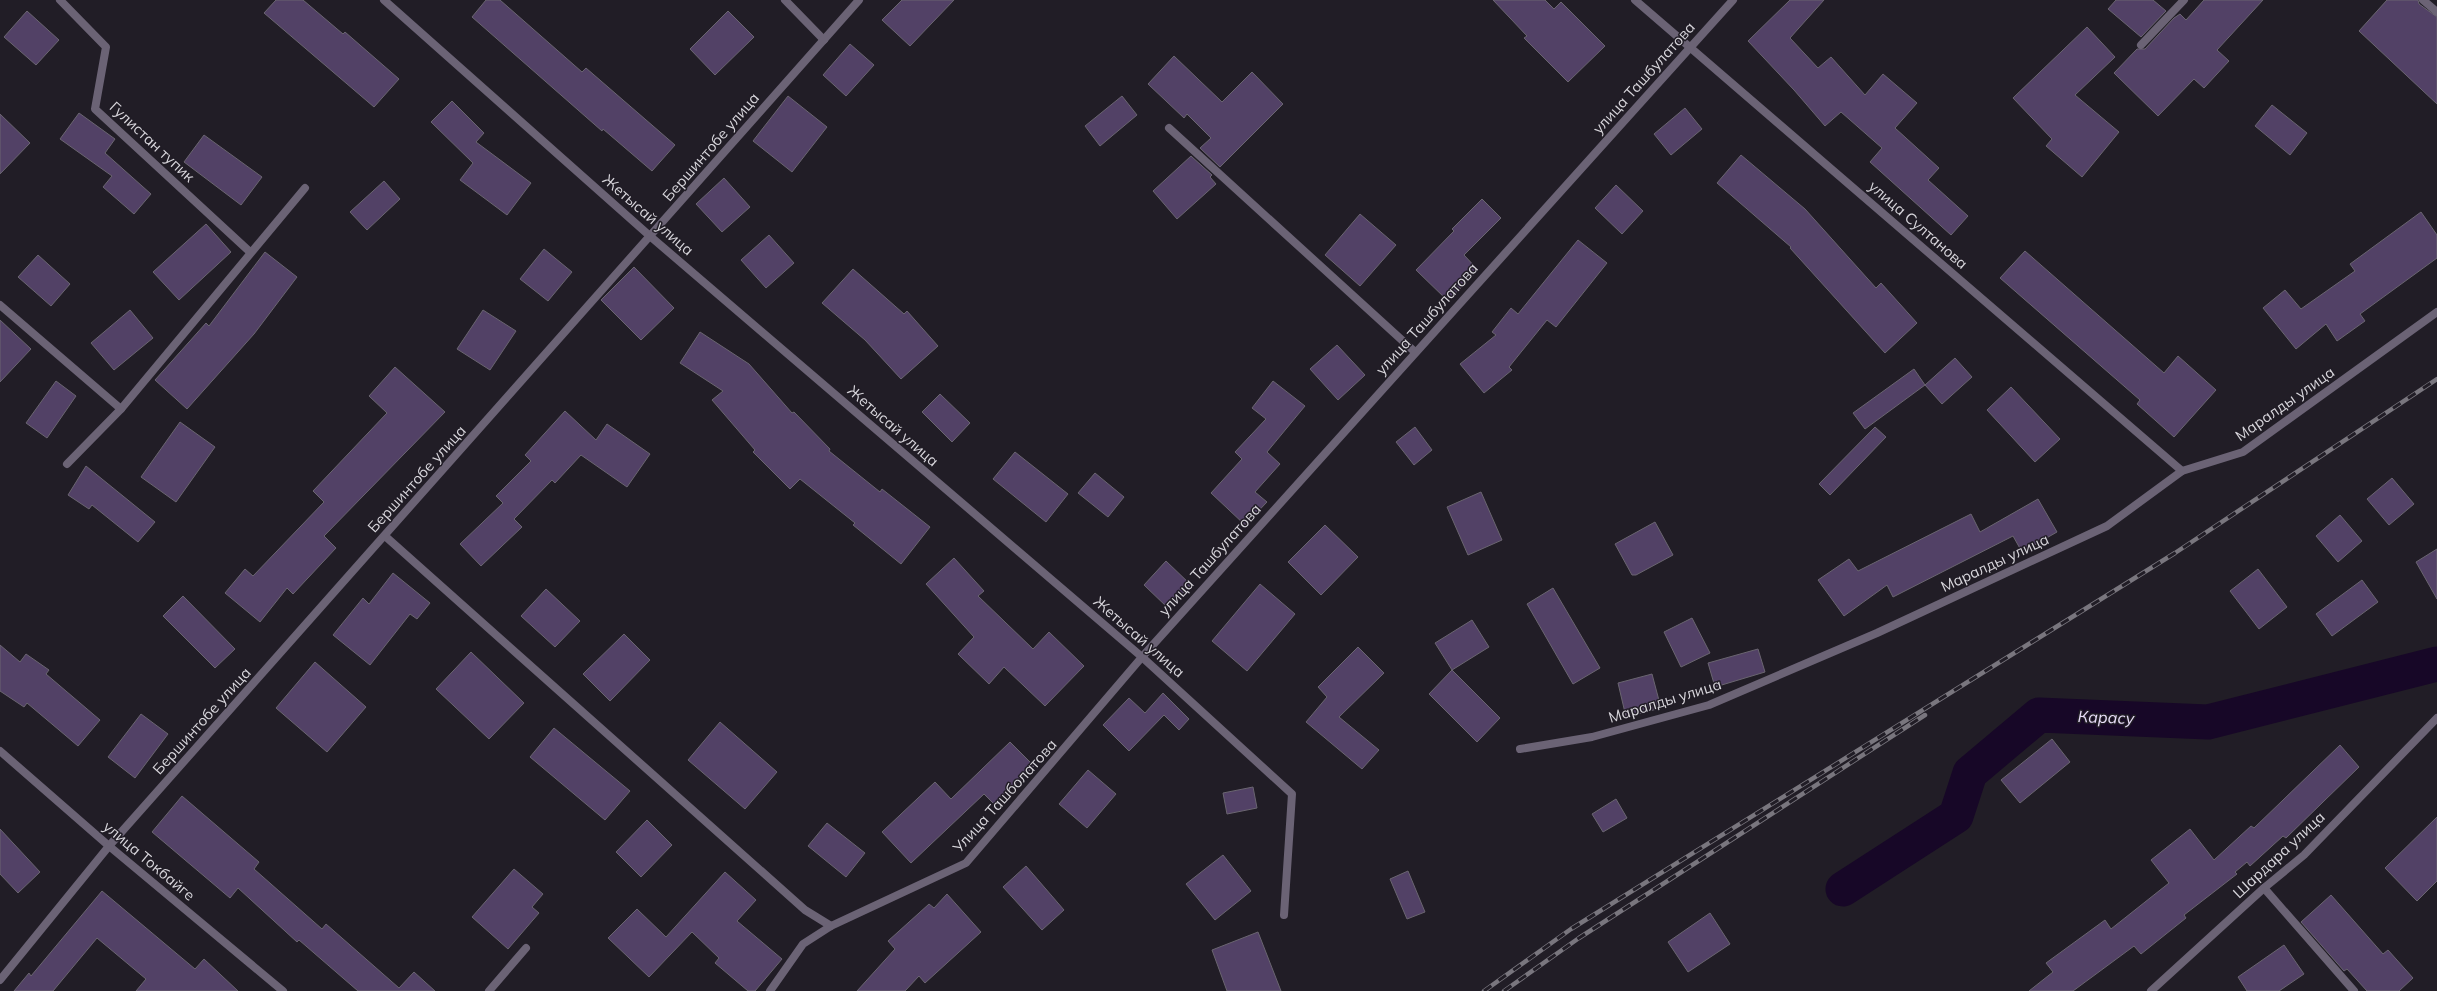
<svg xmlns="http://www.w3.org/2000/svg" width="2437" height="991" viewBox="0 0 2437 991" font-family="Mulish,sans-serif">
	<style>
		.lines { fill: none; stroke-linecap: round; stroke-linejoin: round }
		.river { stroke: #170727; stroke-width: 35 }
		.building { fill: #524166; stroke: #6a6570 }
		.service { stroke: #6b6375; stroke-width: 8 }
		.minor { stroke: #6b6375; stroke-width: 8 }
		.rail-casing { stroke: #79767e; stroke-width: 4.5 }
		.rail { stroke: #211d26; stroke-width: 3; stroke-dasharray: 9; stroke-linecap: butt }
		.labels { text-anchor: middle; stroke-width: 3; stroke-linejoin: round; paint-order: stroke }
		.street-label { font-size: 15px; fill: #d8d6dc; stroke: #211d26 }
		.water-label { font-size: 16px; font-style: italic; fill: #e9def9; stroke: #211d26 }
	</style>
	<rect width="100%" height="100%" fill="#211d26"/>
	<g class="lines">
		<path class="river" d="M 1843,889 L 1956,816 L 1970,773 L 2039,715 L 2208,722 L 2437,664"/>
	</g>
	<g class="building">
		<path d="M 276,0 L 303,0 L 343,34 L 345,32 L 399,79 L 374,107 L 264,13 Z"/>
		<path d="M 486,0 L 500,0 L 582,72 L 586,68 L 675,145 L 652,171 L 603,129 L 602,131 L 472,17 Z"/>
		<path d="M 902,0 L 954,0 L 910,46 L 882,20 Z"/>
		<path d="M 1493,0 L 1545,0 L 1554,9 L 1561,2 L 1605,46 L 1568,82 L 1524,38 L 1527,36 Z"/>
		<path d="M 1790,0 L 1824,0 L 1790,38 L 1818,68 L 1831,57 L 1865,95 L 1883,74 L 1917,103 L 1895,128 L 1939,168 L 1928,180 L 1968,216 L 1951,235 L 1870,162 L 1882,148 L 1841,112 L 1825,126 L 1794,90 L 1748,41 Z"/>
		<path d="M 2116,0 L 2153,0 L 2166,11 L 2141,37 L 2108,9 Z"/>
		<path d="M 2204,0 L 2263,0 L 2217,50 L 2229,61 L 2204,88 L 2194,79 L 2158,116 L 2114,73 L 2137,49 L 2145,49 L 2174,18 L 2180,14 L 2186,20 Z"/>
		<path d="M 2387,0 L 2418,0 L 2419,4 L 2437,17 L 2437,104 L 2359,31 Z"/>
		<path d="M 27,11 L 59,40 L 36,65 L 4,37 Z"/>
		<path d="M 728,11 L 754,37 L 715,75 L 690,49 Z"/>
		<path d="M 2087,27 L 2115,57 L 2075,95 L 2119,132 L 2082,177 L 2046,146 L 2052,139 L 2013,98 Z"/>
		<path d="M 850,44 L 874,65 L 846,96 L 823,75 Z"/>
		<path d="M 1174,56 L 1222,102 L 1252,72 L 1283,104 L 1220,167 L 1200,148 L 1211,138 L 1187,114 L 1184,118 L 1148,84 Z"/>
		<path d="M 788,96 L 827,127 L 792,172 L 753,141 Z"/>
		<path d="M 1122,96 L 1137,115 L 1100,146 L 1085,126 Z"/>
		<path d="M 452,101 L 484,133 L 476,142 L 531,183 L 507,215 L 460,180 L 473,163 L 431,122 Z"/>
		<path d="M 2272,105 L 2307,133 L 2290,155 L 2255,126 Z"/>
		<path d="M 1685,108 L 1702,129 L 1671,155 L 1654,134 Z"/>
		<path d="M 79,113 L 115,139 L 105,153 L 151,194 L 134,214 L 103,187 L 112,176 L 60,139 Z"/>
		<path d="M 0,114 L 30,143 L 0,174 Z"/>
		<path d="M 204,135 L 262,177 L 241,205 L 184,162 Z"/>
		<path d="M 1741,155 L 1805,209 L 1876,288 L 1881,283 L 1917,323 L 1885,353 L 1790,248 L 1791,247 L 1717,183 Z"/>
		<path d="M 1191,156 L 1212,175 L 1210,177 L 1216,184 L 1177,219 L 1153,191 Z"/>
		<path d="M 724,178 L 750,207 L 722,232 L 696,204 Z"/>
		<path d="M 384,181 L 400,199 L 367,230 L 350,212 Z"/>
		<path d="M 1616,185 L 1643,211 L 1622,234 L 1595,208 Z"/>
		<path d="M 1482,199 L 1501,218 L 1464,255 L 1478,270 L 1448,301 L 1416,270 L 1454,231 L 1452,229 Z"/>
		<path d="M 2421,212 L 2437,235 L 2437,258 L 2360,314 L 2365,321 L 2337,341 L 2326,324 L 2296,349 L 2263,308 L 2285,290 L 2301,309 L 2355,271 L 2350,264 Z"/>
		<path d="M 1360,214 L 1396,245 L 1360,286 L 1325,255 Z"/>
		<path d="M 206,224 L 231,252 L 179,300 L 153,272 Z"/>
		<path d="M 769,235 L 794,263 L 766,288 L 741,260 Z"/>
		<path d="M 1578,240 L 1607,263 L 1556,327 L 1547,320 L 1509,367 L 1512,370 L 1484,393 L 1460,364 L 1496,335 L 1492,332 L 1511,308 L 1518,314 Z"/>
		<path d="M 544,249 L 572,272 L 548,301 L 520,279 Z"/>
		<path d="M 2025,251 L 2164,373 L 2178,356 L 2216,390 L 2174,437 L 2137,404 L 2140,400 L 2000,278 Z"/>
		<path d="M 265,252 L 297,277 L 254,334 L 187,409 L 155,380 L 206,323 L 209,326 Z"/>
		<path d="M 38,255 L 70,284 L 51,306 L 18,277 Z"/>
		<path d="M 634,267 L 674,308 L 641,340 L 601,300 Z"/>
		<path d="M 853,269 L 904,314 L 907,311 L 938,346 L 901,379 L 865,340 L 822,303 Z"/>
		<path d="M 130,310 L 153,338 L 114,370 L 91,343 Z"/>
		<path d="M 483,310 L 516,331 L 490,370 L 457,349 Z"/>
		<path d="M 0,320 L 31,349 L 0,382 Z"/>
		<path d="M 700,332 L 749,364 L 792,413 L 794,412 L 830,449 L 829,451 L 880,492 L 882,489 L 930,527 L 901,564 L 853,525 L 855,523 L 800,479 L 790,489 L 753,452 L 755,450 L 712,400 L 723,391 L 680,363 Z"/>
		<path d="M 1337,345 L 1365,375 L 1338,400 L 1310,369 Z"/>
		<path d="M 1955,358 L 1972,377 L 1942,404 L 1925,385 Z"/>
		<path d="M 395,367 L 445,412 L 324,536 L 336,548 L 293,594 L 287,588 L 260,622 L 225,593 L 245,569 L 253,576 L 324,502 L 313,491 L 387,413 L 369,396 Z"/>
		<path d="M 1914,369 L 1925,385 L 1865,429 L 1853,413 Z"/>
		<path d="M 56,381 L 76,396 L 47,438 L 26,423 Z"/>
		<path d="M 1273,381 L 1305,406 L 1267,452 L 1280,464 L 1255,492 L 1267,502 L 1245,525 L 1211,493 L 1242,459 L 1235,452 L 1266,419 L 1252,408 Z"/>
		<path d="M 2011,387 L 2060,439 L 2035,462 L 1987,410 Z"/>
		<path d="M 940,394 L 970,423 L 952,442 L 922,412 Z"/>
		<path d="M 565,411 L 596,440 L 607,424 L 650,454 L 627,487 L 581,455 L 555,483 L 552,480 L 514,519 L 522,527 L 481,566 L 460,544 L 503,503 L 496,496 L 531,461 L 525,455 Z"/>
		<path d="M 180,422 L 215,447 L 176,502 L 141,477 Z"/>
		<path d="M 1415,427 L 1432,450 L 1414,465 L 1396,442 Z"/>
		<path d="M 1875,427 L 1886,437 L 1830,495 L 1819,484 Z"/>
		<path d="M 1015,452 L 1068,494 L 1046,522 L 993,479 Z"/>
		<path d="M 86,466 L 155,522 L 138,542 L 92,505 L 89,509 L 68,495 Z"/>
		<path d="M 1095,473 L 1124,497 L 1108,517 L 1078,493 Z"/>
		<path d="M 2392,478 L 2414,504 L 2389,525 L 2367,499 Z"/>
		<path d="M 1481,492 L 1502,540 L 1468,555 L 1447,507 Z"/>
		<path d="M 2038,499 L 2057,532 L 2022,552 L 2013,536 L 1893,597 L 1887,585 L 1844,616 L 1818,580 L 1849,559 L 1858,571 L 1971,514 L 1980,532 Z"/>
		<path d="M 2340,515 L 2362,541 L 2338,562 L 2316,536 Z"/>
		<path d="M 1655,522 L 1673,555 L 1636,575 L 1632,575 L 1615,544 Z"/>
		<path d="M 1325,525 L 1358,557 L 1321,595 L 1288,562 Z"/>
		<path d="M 2437,549 L 2437,599 L 2416,562 Z"/>
		<path d="M 954,558 L 984,591 L 978,596 L 1033,649 L 1049,632 L 1084,666 L 1045,706 L 1004,667 L 989,684 L 958,654 L 974,637 L 926,584 Z"/>
		<path d="M 1166,561 L 1191,585 L 1168,608 L 1144,585 Z"/>
		<path d="M 2258,569 L 2287,607 L 2259,629 L 2230,591 Z"/>
		<path d="M 393,573 L 430,603 L 417,619 L 410,614 L 370,665 L 333,635 L 363,598 L 369,604 Z"/>
		<path d="M 2362,580 L 2378,602 L 2332,636 L 2316,614 Z"/>
		<path d="M 1260,584 L 1295,614 L 1247,671 L 1212,641 Z"/>
		<path d="M 1553,588 L 1600,668 L 1573,684 L 1527,604 Z"/>
		<path d="M 546,589 L 580,621 L 555,647 L 521,616 Z"/>
		<path d="M 183,596 L 235,649 L 215,668 L 163,616 Z"/>
		<path d="M 1692,618 L 1710,653 L 1681,667 L 1664,632 Z"/>
		<path d="M 1472,620 L 1489,647 L 1452,670 L 1435,643 Z"/>
		<path d="M 624,634 L 650,660 L 610,701 L 583,674 Z"/>
		<path d="M 0,645 L 20,662 L 26,654 L 49,670 L 46,674 L 100,720 L 78,746 L 27,703 L 24,707 L 0,691 Z"/>
		<path d="M 1358,647 L 1384,673 L 1339,717 L 1379,750 L 1362,769 L 1306,722 L 1327,697 L 1318,687 Z"/>
		<path d="M 1758,649 L 1765,672 L 1715,687 L 1708,663 Z"/>
		<path d="M 471,652 L 524,703 L 489,739 L 436,689 Z"/>
		<path d="M 315,662 L 366,707 L 327,752 L 276,708 Z"/>
		<path d="M 1452,670 L 1500,718 L 1477,742 L 1429,694 Z"/>
		<path d="M 1652,674 L 1661,708 L 1626,717 L 1618,683 Z"/>
		<path d="M 1163,693 L 1189,719 L 1179,730 L 1164,715 L 1129,751 L 1103,725 L 1129,698 L 1145,713 Z"/>
		<path d="M 141,714 L 168,734 L 135,778 L 108,757 Z"/>
		<path d="M 720,722 L 777,772 L 745,809 L 688,760 Z"/>
		<path d="M 554,728 L 630,791 L 605,820 L 530,757 Z"/>
		<path d="M 2052,739 L 2070,762 L 2020,803 L 2001,780 Z"/>
		<path d="M 1010,742 L 1034,766 L 994,804 L 984,794 L 911,863 L 882,832 L 935,782 L 951,799 Z"/>
		<path d="M 2340,745 L 2359,767 L 2286,838 L 2283,836 L 2250,866 L 2247,862 L 2235,872 L 2237,874 L 2184,915 L 2186,918 L 2141,954 L 2134,946 L 2073,991 L 2029,991 L 2053,972 L 2046,963 L 2105,920 L 2111,929 L 2169,883 L 2151,860 L 2190,829 L 2214,860 L 2251,826 L 2254,828 Z"/>
		<path d="M 1088,770 L 1116,794 L 1087,828 L 1059,804 Z"/>
		<path d="M 1253,787 L 1257,808 L 1227,814 L 1223,793 Z"/>
		<path d="M 182,796 L 259,862 L 254,869 L 322,929 L 326,924 L 399,988 L 414,972 L 435,991 L 358,991 L 299,940 L 297,942 L 238,888 L 230,898 L 152,832 Z"/>
		<path d="M 1616,799 L 1627,818 L 1603,832 L 1592,814 Z"/>
		<path d="M 2437,817 L 2437,881 L 2417,901 L 2385,868 Z"/>
		<path d="M 647,820 L 672,845 L 641,877 L 616,852 Z"/>
		<path d="M 827,823 L 865,853 L 846,877 L 808,846 Z"/>
		<path d="M 0,829 L 40,872 L 18,893 L 0,874 Z"/>
		<path d="M 1223,855 L 1251,891 L 1215,920 L 1186,884 Z"/>
		<path d="M 1026,866 L 1064,910 L 1042,930 L 1003,887 Z"/>
		<path d="M 514,869 L 543,894 L 532,907 L 539,913 L 508,949 L 472,917 Z"/>
		<path d="M 1408,871 L 1425,912 L 1407,919 L 1390,879 Z"/>
		<path d="M 725,872 L 756,900 L 737,921 L 782,959 L 755,991 L 748,991 L 715,963 L 719,958 L 692,932 L 649,977 L 608,938 L 637,909 L 666,937 Z"/>
		<path d="M 102,891 L 195,969 L 204,959 L 238,991 L 136,991 L 146,979 L 97,938 L 53,991 L 14,991 L 29,973 L 31,976 Z"/>
		<path d="M 947,894 L 981,932 L 925,983 L 919,976 L 905,991 L 857,991 L 895,949 L 888,941 L 929,904 L 934,908 Z"/>
		<path d="M 2331,895 L 2383,954 L 2388,950 L 2413,978 L 2399,991 L 2367,991 L 2347,969 L 2344,971 L 2301,922 Z"/>
		<path d="M 1710,913 L 1730,944 L 1688,972 L 1668,942 Z"/>
		<path d="M 1258,932 L 1281,991 L 1227,991 L 1212,950 Z"/>
		<path d="M 2284,945 L 2304,974 L 2279,991 L 2247,991 L 2238,977 Z"/>
	</g>
	<g class="lines">
		<g class="service">
			<path d="M 1169,128 L 1415,352"/>
			<path d="M 385,536 L 805,910 L 831,926"/>
		</g>
		<g class="minor">
			<path d="M 60,0 L 106,47 L 95,109 L 250,252"/>
			<path d="M 384,0 L 651,237 L 1142,657 L 1292,794 L 1284,915"/>
			<path d="M 785,0 L 824,40"/>
			<path d="M 1635,0 L 2182,471"/>
			<path d="M 2423,0 L 2437,12"/>
			<path d="M 2141,45 L 2184,0"/>
			<path d="M 0,305 L 121,409"/>
			<path d="M 67,464 L 121,409 L 305,188"/>
			<path d="M 1520,749 L 1592,737 L 1709,705 L 1877,633 L 2107,526 L 2182,471 L 2243,452 L 2437,312"/>
			<path d="M 0,751 L 109,846 L 283,991"/>
			<path d="M 2264,888 L 2354,991"/>
			<path d="M 0,980 L 109,846 L 859,0"/>
			<path d="M 489,991 L 526,948"/>
			<path d="M 770,991 L 803,944 L 831,926 L 966,863 L 1142,657 L 1733,0"/>
			<path d="M 2151,991 L 2264,888 L 2304,855 L 2437,718"/>
		</g>
		<defs>
			<g id="rail">
				<path d="M 1484,991 L 1571,929 L 2175,553 L 2437,379"/>
				<path d="M 1504,991 L 1579,938 L 1925,715"/>
			</g>
		</defs>
		<use href="#rail" class="rail-casing"/>
		<use href="#rail" class="rail"/>
	</g>
	<g class="labels">
		<g class="street-label">
			<text transform="translate(1644 78) rotate(-48)" y="5">улица Ташбулатова</text>
			<text transform="translate(152 142) rotate(43)" y="5">Гулистан тупик</text>
			<text transform="translate(711 147) rotate(-49)" y="5">Бершинтобе улица</text>
			<text transform="translate(648 215) rotate(41)" y="5">Жетысай улица</text>
			<text transform="translate(1918 225) rotate(41)" y="5">улица Султанова</text>
			<text transform="translate(1427 319) rotate(-48)" y="5">улица Ташбулатова</text>
			<text transform="translate(2285 404) rotate(-35)" y="5">Маралды улица</text>
			<text transform="translate(893 426) rotate(41)" y="5">Жетысай улица</text>
			<text transform="translate(417 479) rotate(-48)" y="5">Бершинтобе улица</text>
			<text transform="translate(1210 560) rotate(-48)" y="5">улица Ташбулатова</text>
			<text transform="translate(1995 563) rotate(-25)" y="5">Маралды улица</text>
			<text transform="translate(1139 637) rotate(41)" y="5">Жетысай улица</text>
			<text transform="translate(1665 701) rotate(-17)" y="5">Маралды улица</text>
			<text transform="translate(202 721) rotate(-48)" y="5">Бершинтобе улица</text>
			<text transform="translate(1005 796) rotate(-48)" y="5">Улица Ташболатова</text>
			<text transform="translate(2279 855) rotate(-43)" y="5">Шардара улица</text>
			<text transform="translate(149 861) rotate(40)" y="5">улица Токбайге</text>
		</g>
		<g class="water-label">
			<text transform="translate(2106 717) rotate(2)" y="6">Карасу</text>
		</g>
	</g>
</svg>
